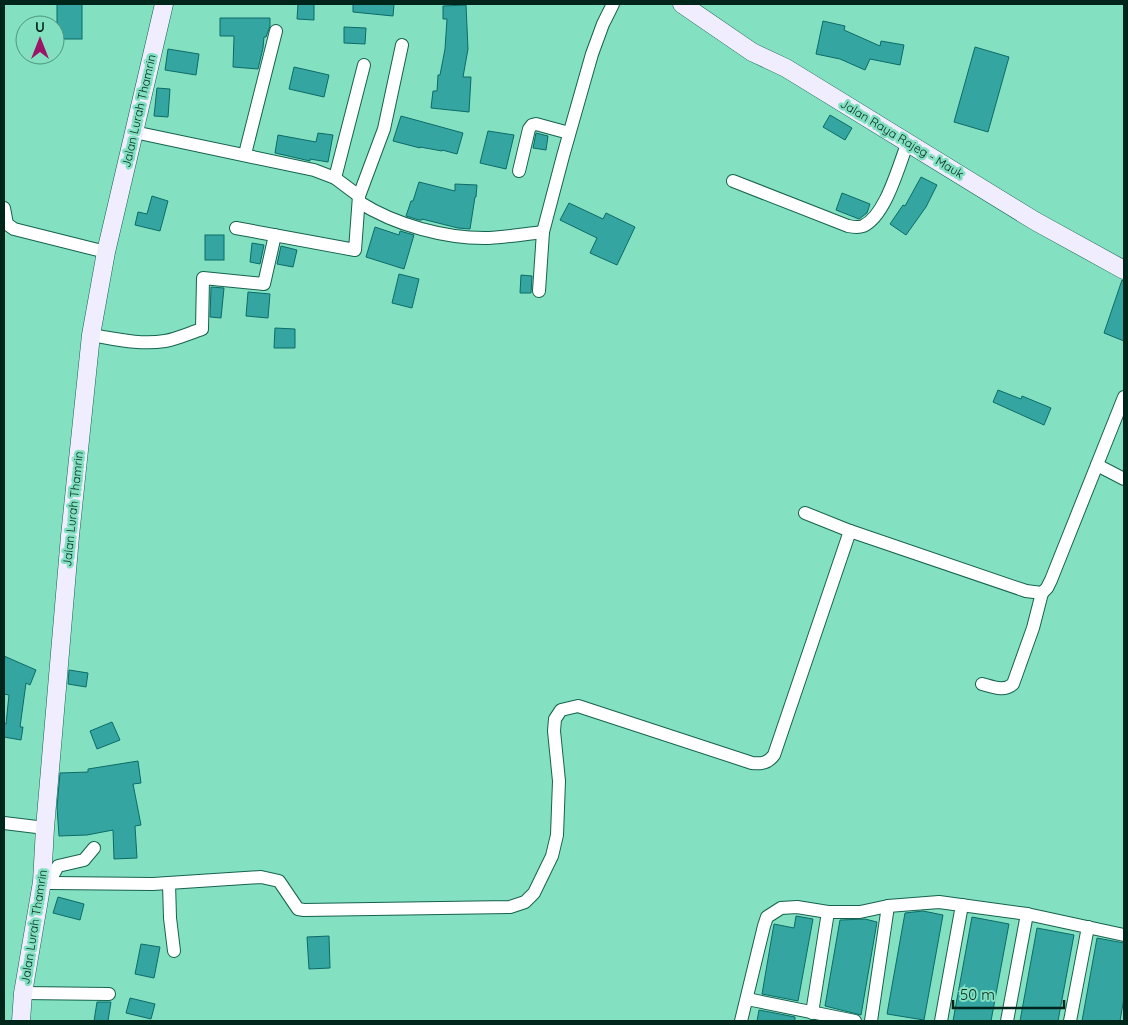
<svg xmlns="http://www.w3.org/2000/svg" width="1128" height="1025" viewBox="0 0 1128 1025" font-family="Quicksand,sans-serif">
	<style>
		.building { fill: #34a5a0; stroke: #0c6b68 }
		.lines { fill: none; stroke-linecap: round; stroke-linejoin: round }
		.street-casing { stroke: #16624e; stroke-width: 14 }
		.secondary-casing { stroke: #16624e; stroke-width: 19 }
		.street { stroke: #fff; stroke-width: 12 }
		.secondary { stroke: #efedfe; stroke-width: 18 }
		.labels { text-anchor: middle; stroke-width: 5; stroke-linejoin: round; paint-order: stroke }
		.street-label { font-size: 12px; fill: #00261c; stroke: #83e0c1 }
	</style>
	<rect width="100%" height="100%" fill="#83e0c1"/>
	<g class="building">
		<rect x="57" y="4" width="25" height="35"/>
		<path d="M 298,4 L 314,4 L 314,20 L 297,19 Z"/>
		<path d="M 353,4 L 394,4 L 393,16 L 353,12 Z"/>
		<path d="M 466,5 L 468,49 L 463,77 L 471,77 L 469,112 L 431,108 L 433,91 L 437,91 L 438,75 L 440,75 L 445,49 L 447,19 L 443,19 L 443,6 Z"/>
		<path d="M 220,18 L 270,18 L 270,26 L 266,37 L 264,37 L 263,48 L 258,69 L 233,67 L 234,36 L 220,36 Z"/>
		<path d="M 823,21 L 845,26 L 844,30 L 880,46 L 881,41 L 904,45 L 900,65 L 870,59 L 865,70 L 840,59 L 816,54 Z"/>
		<path d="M 344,27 L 366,28 L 365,44 L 344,43 Z"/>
		<path d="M 975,47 L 1009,57 L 988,132 L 954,122 Z"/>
		<path d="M 168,49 L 199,54 L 196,75 L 165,70 Z"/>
		<path d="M 294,67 L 329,75 L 324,97 L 289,89 Z"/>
		<path d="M 157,88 L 170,89 L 168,117 L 154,116 Z"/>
		<path d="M 830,115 L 852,128 L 845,140 L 823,127 Z"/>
		<path d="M 401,116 L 463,133 L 457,154 L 442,150 L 442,151 L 420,147 L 420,148 L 393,141 Z"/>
		<path d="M 488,131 L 514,135 L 506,169 L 480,163 Z"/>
		<path d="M 318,133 L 333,135 L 328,162 L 310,159 L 310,161 L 275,153 L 278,135 L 316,142 Z"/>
		<path d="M 536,133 L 548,136 L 546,150 L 533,148 Z"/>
		<path d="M 921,177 L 937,185 L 926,207 L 906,235 L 890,224 L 903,205 L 905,206 Z"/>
		<path d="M 419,182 L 455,191 L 455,184 L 477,185 L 476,197 L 475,197 L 470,229 L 458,228 L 422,219 L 422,220 L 419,220 L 406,216 L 411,201 L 413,201 Z"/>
		<path d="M 842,193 L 870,204 L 867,213 L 859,219 L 836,210 Z"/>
		<path d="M 152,196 L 168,201 L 160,231 L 135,225 L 138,212 L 147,214 Z"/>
		<path d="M 569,203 L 603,219 L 606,213 L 635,227 L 617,265 L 590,253 L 597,238 L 560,220 Z"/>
		<path d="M 375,227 L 399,235 L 400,231 L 414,235 L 404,269 L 366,257 Z"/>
		<rect x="205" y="235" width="19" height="25"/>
		<path d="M 252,243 L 264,245 L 260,264 L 250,262 Z"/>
		<path d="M 281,246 L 297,250 L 293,267 L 277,264 Z"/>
		<path d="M 399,274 L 419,279 L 412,308 L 392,303 Z"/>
		<path d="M 521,275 L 532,276 L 531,293 L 520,293 Z"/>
		<path d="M 1122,280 L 1124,281 L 1124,341 L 1104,333 Z"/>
		<path d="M 211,287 L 224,288 L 221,318 L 210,317 Z"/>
		<path d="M 248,292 L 270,294 L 268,318 L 246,316 Z"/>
		<path d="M 275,328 L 295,329 L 295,348 L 274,348 Z"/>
		<path d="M 998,390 L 1021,399 L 1022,396 L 1051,408 L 1044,425 L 993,402 Z"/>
		<path d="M 4,656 L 36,670 L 30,685 L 26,683 L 20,727 L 23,727 L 21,740 L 4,737 L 4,723 L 6,724 L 9,695 L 4,694 Z"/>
		<path d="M 69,670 L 88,673 L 86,687 L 68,684 Z"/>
		<path d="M 112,722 L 120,740 L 97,749 L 90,731 Z"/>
		<path d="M 138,761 L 141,783 L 133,784 L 141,825 L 135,826 L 137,858 L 114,859 L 113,830 L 87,835 L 59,836 L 57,807 L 60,773 L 88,772 L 88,769 Z"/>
		<path d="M 58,897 L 84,904 L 80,920 L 53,913 Z"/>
		<path d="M 923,911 L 943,915 L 924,1020 L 887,1014 L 905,913 Z"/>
		<path d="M 796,916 L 813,919 L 798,1001 L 762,994 L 774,924 L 794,928 Z"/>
		<path d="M 972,917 L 1009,924 L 991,1021 L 953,1021 Z"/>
		<path d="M 865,919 L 877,922 L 861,1015 L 825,1006 L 840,920 Z"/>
		<path d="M 1037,928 L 1074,935 L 1058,1021 L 1020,1021 Z"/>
		<path d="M 329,936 L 330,968 L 309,969 L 307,937 Z"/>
		<path d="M 1097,938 L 1124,943 L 1124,998 L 1120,1021 L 1082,1021 Z"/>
		<path d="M 141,944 L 160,947 L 154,978 L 135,974 Z"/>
		<path d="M 130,998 L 155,1004 L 151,1019 L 126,1013 Z"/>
		<path d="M 97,1002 L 111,1002 L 108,1021 L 94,1021 Z"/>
		<path d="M 759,1010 L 795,1017 L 795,1021 L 757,1021 Z"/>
	</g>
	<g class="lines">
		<defs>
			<g id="street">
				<path d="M 134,132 L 314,170 L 335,178 L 359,196"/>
				<path d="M 245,154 L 276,31"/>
				<path d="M 519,171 L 529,129 L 532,125 L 536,124 L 569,133"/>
				<path d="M 335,178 L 364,65"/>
				<path d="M 733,181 L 848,226 C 853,227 858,228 863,226 C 886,216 899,164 908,142"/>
				<path d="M 359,202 C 395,225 446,239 489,238 C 507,237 525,234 543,232"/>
				<path d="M 4,208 L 7,224 L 14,229 L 106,252"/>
				<path d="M 236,228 L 355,250 L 359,196 L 384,129 L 402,45"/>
				<path d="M 539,291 L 543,232 L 563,156 L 592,54 L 603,24 L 613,4"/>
				<path d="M 91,335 C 116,339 140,345 165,341 C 177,339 190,333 202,329 L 203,278 L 264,284 L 275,235"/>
				<path d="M 1097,465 L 1124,479"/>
				<path d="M 805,513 L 850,531 L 1026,591 L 1042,593 L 1047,588 L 1051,580 L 1124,397"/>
				<path d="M 982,684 C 993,687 1004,692 1013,684 L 1033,628 L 1042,593"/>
				<path d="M 4,823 L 45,828"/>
				<path d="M 45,883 L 52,883 L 52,877 L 58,866 L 84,860 L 94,848"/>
				<path d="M 52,883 L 153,884 L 261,877 L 279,881 L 298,909 L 304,910 L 510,907 L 525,902 L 534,893 L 552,856 L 557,835 L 559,781 L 554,731 L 555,719 L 561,710 L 578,706 L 752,763 C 762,764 768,763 774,755 L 850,531"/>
				<path d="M 169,883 L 170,918 L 174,951"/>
				<path d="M 23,993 L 109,994"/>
				<path d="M 747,999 L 855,1021"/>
				<path d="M 812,1013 L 828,912"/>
				<path d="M 741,1021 L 764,926 L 767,917 L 781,908 L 797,907 L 828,912 L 860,912 L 888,906 L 939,902 L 1027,914 L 1124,935"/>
				<path d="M 871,1021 L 888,906"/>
				<path d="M 941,1021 L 962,905"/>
				<path d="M 1007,1021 L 1027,914"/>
				<path d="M 1070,1021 L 1088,927"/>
			</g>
			<g id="secondary">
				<path d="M 682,4 L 752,52 L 786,68 L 1035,221 L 1124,270"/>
				<path d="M 21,1021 L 23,993 L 42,882 L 45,828 L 70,536 L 91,335 L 106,252 L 164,4"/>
			</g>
		</defs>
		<use href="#street" class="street-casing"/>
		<use href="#secondary" class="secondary-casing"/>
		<use href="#street" class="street"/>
		<use href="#secondary" class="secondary"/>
	</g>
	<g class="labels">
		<g class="street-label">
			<text transform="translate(139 111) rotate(-77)" y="4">Jalan Lurah Thamrin</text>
			<text transform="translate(902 139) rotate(31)" y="4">Jalan Raya Rajeg - Mauk</text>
			<text transform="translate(73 509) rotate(-84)" y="4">Jalan Lurah Thamrin</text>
			<text transform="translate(34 927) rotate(-81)" y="4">Jalan Lurah Thamrin</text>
		</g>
	</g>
	<rect width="1128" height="1025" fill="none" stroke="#00261c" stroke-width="10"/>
	<g transform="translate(40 40)"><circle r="24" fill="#83e0c1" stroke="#4f967f"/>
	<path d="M0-4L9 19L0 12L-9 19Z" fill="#9c1667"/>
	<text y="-8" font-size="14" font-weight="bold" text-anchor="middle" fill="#00261c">U</text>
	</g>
	<path d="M953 1000v8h111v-8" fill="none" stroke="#00261c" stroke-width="2.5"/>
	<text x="960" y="1000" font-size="15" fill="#00261c" stroke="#83e0c1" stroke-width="4" paint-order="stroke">50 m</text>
</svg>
